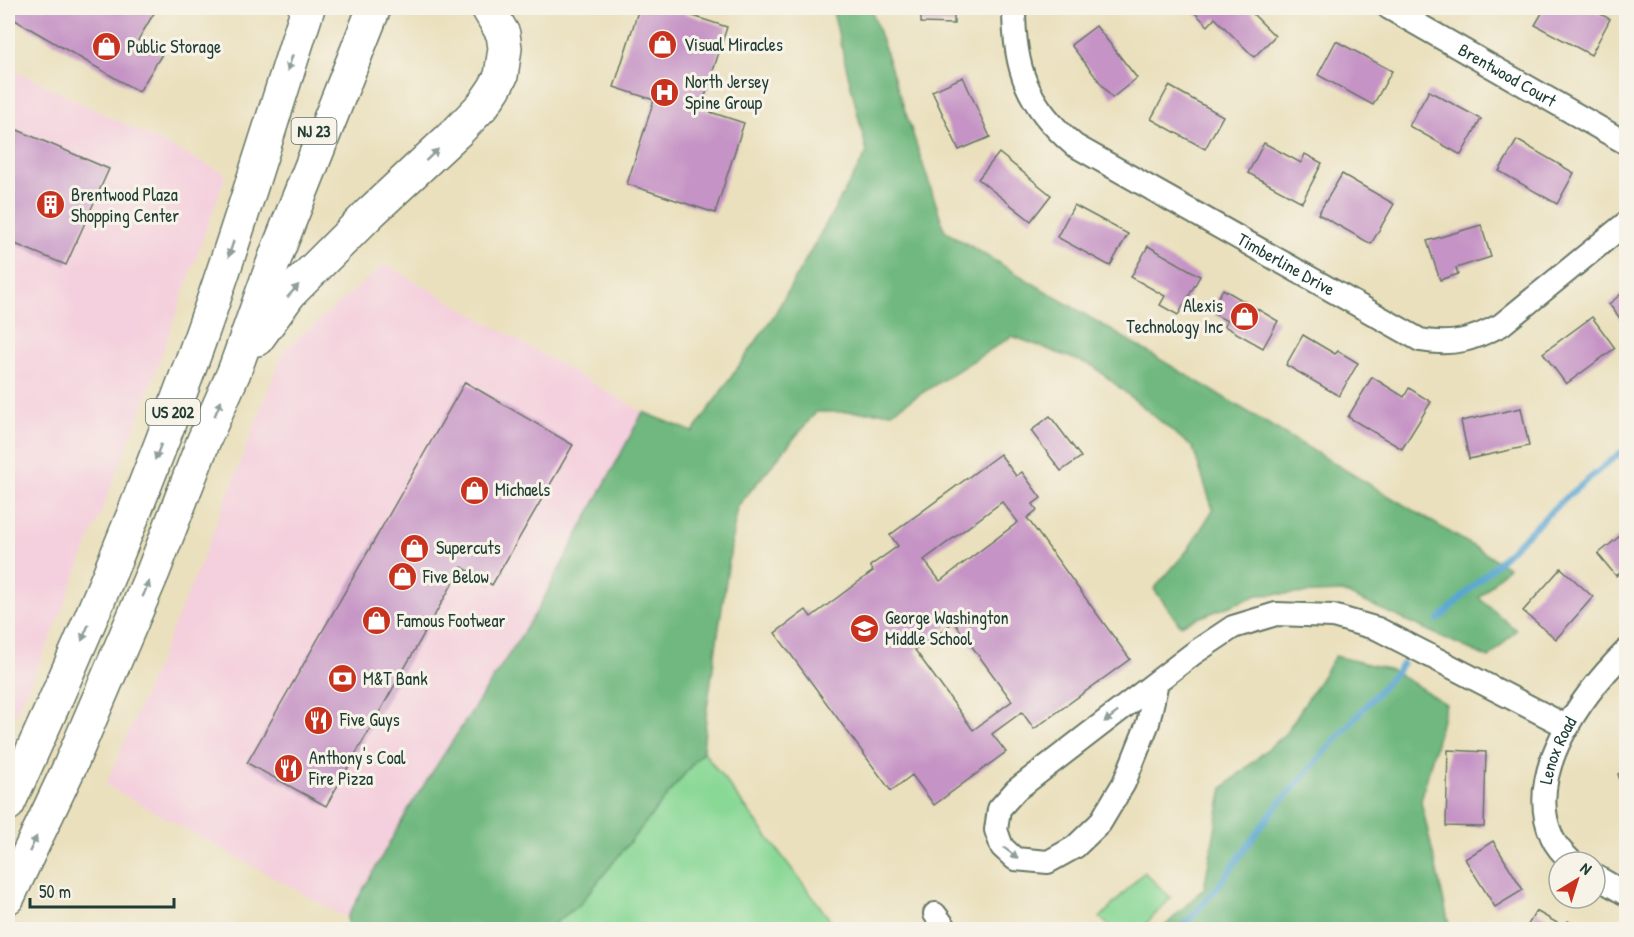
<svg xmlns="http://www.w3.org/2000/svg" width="1634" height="937" viewBox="0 0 1634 937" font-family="'Patrick Hand',sans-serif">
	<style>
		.built { fill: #f4cfdd }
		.green { fill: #8ad896; stroke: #548a65; stroke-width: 1.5 }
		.forest { fill: #6fb87f; stroke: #477a5a; stroke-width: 1.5 }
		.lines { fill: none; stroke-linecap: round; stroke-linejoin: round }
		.stream { stroke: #59a6d2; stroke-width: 6 }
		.building { fill: #c593c5; fill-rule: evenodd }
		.minor-casing { stroke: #667664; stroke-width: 26 }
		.highway-casing { stroke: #667664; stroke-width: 36 }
		.minor { stroke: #fff; stroke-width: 22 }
		.highway { stroke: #fff; stroke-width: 33 }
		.oneway { fill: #8f9e9a }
		.labels { text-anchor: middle; stroke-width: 6; stroke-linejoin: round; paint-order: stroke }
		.shield { fill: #f7f3e8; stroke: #60746a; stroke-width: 1.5 }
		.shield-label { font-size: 16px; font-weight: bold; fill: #1f3d34 }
		.poi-label { font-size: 18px; fill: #1f3d34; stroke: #f7f3e8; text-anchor: start }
		.street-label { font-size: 18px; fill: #1f3d34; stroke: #f7f3e8 }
	</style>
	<rect width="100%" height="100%" fill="#f7f3e8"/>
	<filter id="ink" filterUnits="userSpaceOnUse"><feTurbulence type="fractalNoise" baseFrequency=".0167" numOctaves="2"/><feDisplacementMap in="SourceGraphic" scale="12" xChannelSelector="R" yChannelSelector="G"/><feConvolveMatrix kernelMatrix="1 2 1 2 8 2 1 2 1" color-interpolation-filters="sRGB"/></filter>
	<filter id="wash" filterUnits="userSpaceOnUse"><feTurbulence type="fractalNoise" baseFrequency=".008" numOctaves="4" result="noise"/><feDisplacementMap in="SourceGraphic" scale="24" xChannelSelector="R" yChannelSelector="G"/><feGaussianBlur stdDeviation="1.35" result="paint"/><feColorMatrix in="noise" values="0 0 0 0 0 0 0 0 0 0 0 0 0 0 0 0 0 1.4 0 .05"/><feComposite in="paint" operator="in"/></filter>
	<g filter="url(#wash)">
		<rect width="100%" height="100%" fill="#eae0bd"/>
		<g class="built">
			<path d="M 8,67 L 226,174 L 142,409 L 50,640 L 8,730 Z"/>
			<path d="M 385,264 L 643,412 L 537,611 L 411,805 L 347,918 L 106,785 L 202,560 L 284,350 Z"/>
		</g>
		<g class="green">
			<path d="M 703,751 L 837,929 L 546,930 L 580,904 Z"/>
			<path d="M 1144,872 L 1171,898 L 1141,929 L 1113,929 L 1100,918 Z"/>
		</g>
		<g class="forest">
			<path d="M 832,8 L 871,8 L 945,231 L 1508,567 L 1479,598 L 1516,630 L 1489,658 L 1343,592 L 1258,595 L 1180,625 L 1154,589 L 1187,551 L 1213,510 L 1193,448 L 1093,366 L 1012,336 L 892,412 L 816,412 L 737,507 L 707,708 L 703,751 L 580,904 L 546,929 L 349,929 L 347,918 L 411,805 L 537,611 L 643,412 L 693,432 L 773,317 L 867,152 Z"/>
			<path d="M 1335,656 L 1392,670 L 1446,704 L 1421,801 L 1450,929 L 1162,929 L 1204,888 L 1223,788 L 1286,733 Z"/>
		</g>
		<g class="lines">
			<g class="stream">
				<path d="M 1438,620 L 1562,501 L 1626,448"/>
				<path d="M 1180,930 L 1214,892 L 1271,813 L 1403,664"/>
			</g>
		</g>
		<g id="blocks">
			<g class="building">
				<path d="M 8,8 L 157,8 L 138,40 L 162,54 L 139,92 L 8,16 Z"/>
				<path d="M 639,8 L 668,8 L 727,27 L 701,109 L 744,123 L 715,213 L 627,184 L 654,100 L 614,87 Z"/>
				<path d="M 921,8 L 954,8 L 954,24 L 921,23 Z"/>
				<path d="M 1190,8 L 1247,8 L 1275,36 L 1254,57 L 1215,18 L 1208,26 Z"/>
				<path d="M 1545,8 L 1589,8 L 1610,19 L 1591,55 L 1535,25 Z"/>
				<path d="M 1096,26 L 1137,78 L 1112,98 L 1071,45 Z"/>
				<path d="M 1336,41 L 1392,71 L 1373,105 L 1318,75 Z"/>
				<path d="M 963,77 L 990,137 L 959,150 L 932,91 Z"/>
				<path d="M 1169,86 L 1223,116 L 1205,149 L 1151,119 Z"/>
				<path d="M 1429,91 L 1481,119 L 1461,155 L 1409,126 Z"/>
				<path d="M 8,126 L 109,169 L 66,265 L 8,241 Z"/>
				<path d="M 1517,140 L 1574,173 L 1557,204 L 1499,171 Z"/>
				<path d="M 1264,143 L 1301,163 L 1305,154 L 1322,163 L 1302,202 L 1248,173 Z"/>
				<path d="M 999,153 L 1051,195 L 1031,221 L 978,179 Z"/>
				<path d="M 1342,174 L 1394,204 L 1371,244 L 1318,214 Z"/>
				<path d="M 1074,205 L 1128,234 L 1110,266 L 1057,237 Z"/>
				<path d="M 1481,225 L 1491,257 L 1456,268 L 1458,274 L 1440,280 L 1427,241 Z"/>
				<path d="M 1148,246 L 1200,276 L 1178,315 L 1160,305 L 1165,296 L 1131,277 Z"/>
				<path d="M 1223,289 L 1278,321 L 1263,348 L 1224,326 L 1227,321 L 1210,312 Z"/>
				<path d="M 1626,290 L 1626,326 L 1609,304 Z"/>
				<path d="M 1592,317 L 1615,348 L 1566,384 L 1543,353 Z"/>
				<path d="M 1303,335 L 1335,354 L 1338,351 L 1358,363 L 1339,396 L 1286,365 Z"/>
				<path d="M 1372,377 L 1404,397 L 1409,388 L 1431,402 L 1402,449 L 1348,417 Z"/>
				<path d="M 465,382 L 573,445 L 492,585 L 462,567 L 326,806 L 247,763 Z"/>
				<path d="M 1521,408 L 1529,446 L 1469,459 L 1461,421 Z"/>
				<path d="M 1050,416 L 1081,457 L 1061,471 L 1031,431 Z"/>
				<path d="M 1000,454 L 1016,476 L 1022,472 L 1041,498 L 1033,504 L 1037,510 L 1027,518 L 1130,659 L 1034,729 L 1022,712 L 992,734 L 1006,752 L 934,805 L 912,775 L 891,791 L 775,633 L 806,610 L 811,617 L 873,571 L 870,566 L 898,546 L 890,535 ZM 1002,502 L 1018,522 L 940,581 L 924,560 ZM 954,622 L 1012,701 L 973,730 L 915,650 Z"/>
				<path d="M 1626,531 L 1626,568 L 1616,576 L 1598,554 Z"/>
				<path d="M 1561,568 L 1593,597 L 1556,639 L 1523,611 Z"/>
				<path d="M 1448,750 L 1486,752 L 1484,827 L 1446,826 Z"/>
				<path d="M 1626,771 L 1626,801 L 1618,774 Z"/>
				<path d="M 1493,841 L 1523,890 L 1495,907 L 1465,859 Z"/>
				<path d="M 1536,911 L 1564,927 L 1568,921 L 1583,930 L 1525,930 Z"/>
				<path d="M 151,924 L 155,925 L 162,930 L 142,930 Z"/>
			</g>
		</g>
	</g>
	<g filter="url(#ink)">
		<use href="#blocks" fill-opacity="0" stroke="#667664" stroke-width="1.5"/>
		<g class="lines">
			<defs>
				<g id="minor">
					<path id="s1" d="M 1014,8 C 1014,69 1027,105 1074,145 L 1420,340 C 1453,346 1472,340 1501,325 L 1626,223"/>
					<path id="s2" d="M 1389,8 L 1626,143"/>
					<path d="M 1157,682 L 1148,723 L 1124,783 L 1100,823 L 1075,847 L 1048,862 L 1015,859 L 1002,847 L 996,830 L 999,809 L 1016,790 L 1194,653 L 1233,627 L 1276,614 L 1333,616 L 1378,629 L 1568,727"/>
					<path id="s3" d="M 1572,862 C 1564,854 1556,847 1552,837 C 1523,773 1583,694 1626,651"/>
					<path d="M 1595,876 L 1626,894"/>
					<path d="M 935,914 L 947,930"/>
				</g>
				<g id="highway">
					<path d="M 257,339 L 290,293 L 371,212 L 458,131 L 483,105 L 494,89 L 501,76 L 505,48 L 503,34 L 488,8"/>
					<path d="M 8,804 C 76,659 137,512 192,361 C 235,244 270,125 308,8"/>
					<path d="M 8,897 L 70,766 L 153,572 L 204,440 L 234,372 L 276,255 L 374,8"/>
				</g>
			</defs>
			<use href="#minor" class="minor-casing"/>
			<use href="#highway" class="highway-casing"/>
			<use href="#minor" class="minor"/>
			<use href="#highway" class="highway"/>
		</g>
		<defs><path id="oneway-solid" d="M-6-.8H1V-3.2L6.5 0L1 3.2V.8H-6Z" transform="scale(1.5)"/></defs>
		<g class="oneway">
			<use href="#oneway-solid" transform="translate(290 63) rotate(108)"/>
			<use href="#oneway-solid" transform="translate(432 155) rotate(-43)"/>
			<use href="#oneway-solid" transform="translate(231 249) rotate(108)"/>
			<use href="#oneway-solid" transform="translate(293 291) rotate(-48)"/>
			<use href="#oneway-solid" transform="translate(218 408) rotate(-67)"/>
			<use href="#oneway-solid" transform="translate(158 452) rotate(111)"/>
			<use href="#oneway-solid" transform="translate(146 589) rotate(-67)"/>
			<use href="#oneway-solid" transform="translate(85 633) rotate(113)"/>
			<use href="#oneway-solid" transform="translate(1111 717) rotate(143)"/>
			<use href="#oneway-solid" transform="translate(33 844) rotate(-65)"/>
			<use href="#oneway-solid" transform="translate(1011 853) rotate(37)"/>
		</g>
	</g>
	<defs>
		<symbol id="shop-disc" viewBox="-11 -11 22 22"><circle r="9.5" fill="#c8321e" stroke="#f7f3e8"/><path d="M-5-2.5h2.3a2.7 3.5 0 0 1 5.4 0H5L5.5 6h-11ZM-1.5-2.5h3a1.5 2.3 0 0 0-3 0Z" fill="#fff"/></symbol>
		<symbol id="hospital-disc" viewBox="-11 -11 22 22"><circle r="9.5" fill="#c8321e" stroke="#f7f3e8"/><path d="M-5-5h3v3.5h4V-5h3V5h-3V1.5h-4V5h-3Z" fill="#fff"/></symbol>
		<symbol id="building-disc" viewBox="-11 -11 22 22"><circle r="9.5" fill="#c8321e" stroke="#f7f3e8"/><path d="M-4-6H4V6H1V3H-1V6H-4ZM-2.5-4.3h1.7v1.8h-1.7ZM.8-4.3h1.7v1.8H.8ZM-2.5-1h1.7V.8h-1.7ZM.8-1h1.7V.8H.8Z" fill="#fff"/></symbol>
		<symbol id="school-disc" viewBox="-11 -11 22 22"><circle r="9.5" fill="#c8321e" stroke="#f7f3e8"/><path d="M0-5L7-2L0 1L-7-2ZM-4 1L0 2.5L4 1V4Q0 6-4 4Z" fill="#fff"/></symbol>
		<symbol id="bank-disc" viewBox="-11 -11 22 22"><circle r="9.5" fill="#c8321e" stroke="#f7f3e8"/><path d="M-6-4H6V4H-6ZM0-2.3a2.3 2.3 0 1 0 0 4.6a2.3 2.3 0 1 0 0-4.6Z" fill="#fff"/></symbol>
		<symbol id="restaurant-disc" viewBox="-11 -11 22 22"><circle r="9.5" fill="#c8321e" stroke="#f7f3e8"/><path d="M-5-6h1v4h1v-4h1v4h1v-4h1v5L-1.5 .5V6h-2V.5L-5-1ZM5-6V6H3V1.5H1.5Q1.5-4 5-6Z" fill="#fff"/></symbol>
	</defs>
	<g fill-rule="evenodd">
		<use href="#shop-disc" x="646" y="28" width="33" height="33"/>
		<use href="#shop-disc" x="90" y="30" width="33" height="33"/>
		<use href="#hospital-disc" x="648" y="76" width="33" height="33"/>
		<use href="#building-disc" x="34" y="188" width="33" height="33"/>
		<use href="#shop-disc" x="1228" y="300" width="33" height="33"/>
		<use href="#shop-disc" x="458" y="474" width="33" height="33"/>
		<use href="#shop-disc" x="398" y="532" width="33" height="33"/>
		<use href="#shop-disc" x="386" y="560" width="33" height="33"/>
		<use href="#shop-disc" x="360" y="604" width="33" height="33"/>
		<use href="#school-disc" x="848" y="612" width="33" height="33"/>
		<use href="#bank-disc" x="326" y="662" width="33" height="33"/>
		<use href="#restaurant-disc" x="302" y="704" width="33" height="33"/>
		<use href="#restaurant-disc" x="272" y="752" width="33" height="33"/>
	</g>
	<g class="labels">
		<g class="shield">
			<rect x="291.5" y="118" width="45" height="26" rx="4.5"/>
			<rect x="146" y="399" width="54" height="26" rx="4.5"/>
		</g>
		<g class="shield-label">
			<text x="314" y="137">NJ 23</text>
			<text x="173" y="418">US 202</text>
		</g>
		<g class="poi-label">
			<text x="684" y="51">Visual Miracles</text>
			<text x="127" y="53">Public Storage</text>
			<text x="685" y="88">North Jersey<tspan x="685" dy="21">Spine Group</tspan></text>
			<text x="71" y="201">Brentwood Plaza<tspan x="71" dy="21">Shopping Center</tspan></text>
			<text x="1223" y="312" text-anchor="end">Alexis<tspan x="1223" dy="21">Technology Inc</tspan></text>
			<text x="495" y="496">Michaels</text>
			<text x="436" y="554">Supercuts</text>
			<text x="423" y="583">Five Below</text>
			<text x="885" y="624">George Washington<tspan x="885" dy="21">Middle School</tspan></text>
			<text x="397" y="627">Famous Footwear</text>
			<text x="363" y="685">M&amp;T Bank</text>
			<text x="340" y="726">Five Guys</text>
			<text x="309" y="764">Anthony's Coal<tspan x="309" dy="21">Fire Pizza</tspan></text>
		</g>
		<g class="street-label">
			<text dy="6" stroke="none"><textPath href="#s2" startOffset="136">Brentwood Court</textPath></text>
			<text dy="6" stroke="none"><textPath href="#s1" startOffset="399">Timberline Drive</textPath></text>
			<text dy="6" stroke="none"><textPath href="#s3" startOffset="122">Lenox Road</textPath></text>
		</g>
	</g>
	<rect width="1634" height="937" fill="none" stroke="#f7f3e8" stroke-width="30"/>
	<g transform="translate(1577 880) rotate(38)"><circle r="28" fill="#f7f3e8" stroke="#a1aaa0" stroke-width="1.5"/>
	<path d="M0-4.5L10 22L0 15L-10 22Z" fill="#c8321e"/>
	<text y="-9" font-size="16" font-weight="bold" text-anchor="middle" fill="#1f3d34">N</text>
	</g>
	<path d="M30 898v9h144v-9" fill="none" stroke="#1f3d34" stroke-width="3"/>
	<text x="39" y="898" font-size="18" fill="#1f3d34" stroke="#f7f3e8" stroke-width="4.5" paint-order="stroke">50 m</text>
</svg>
